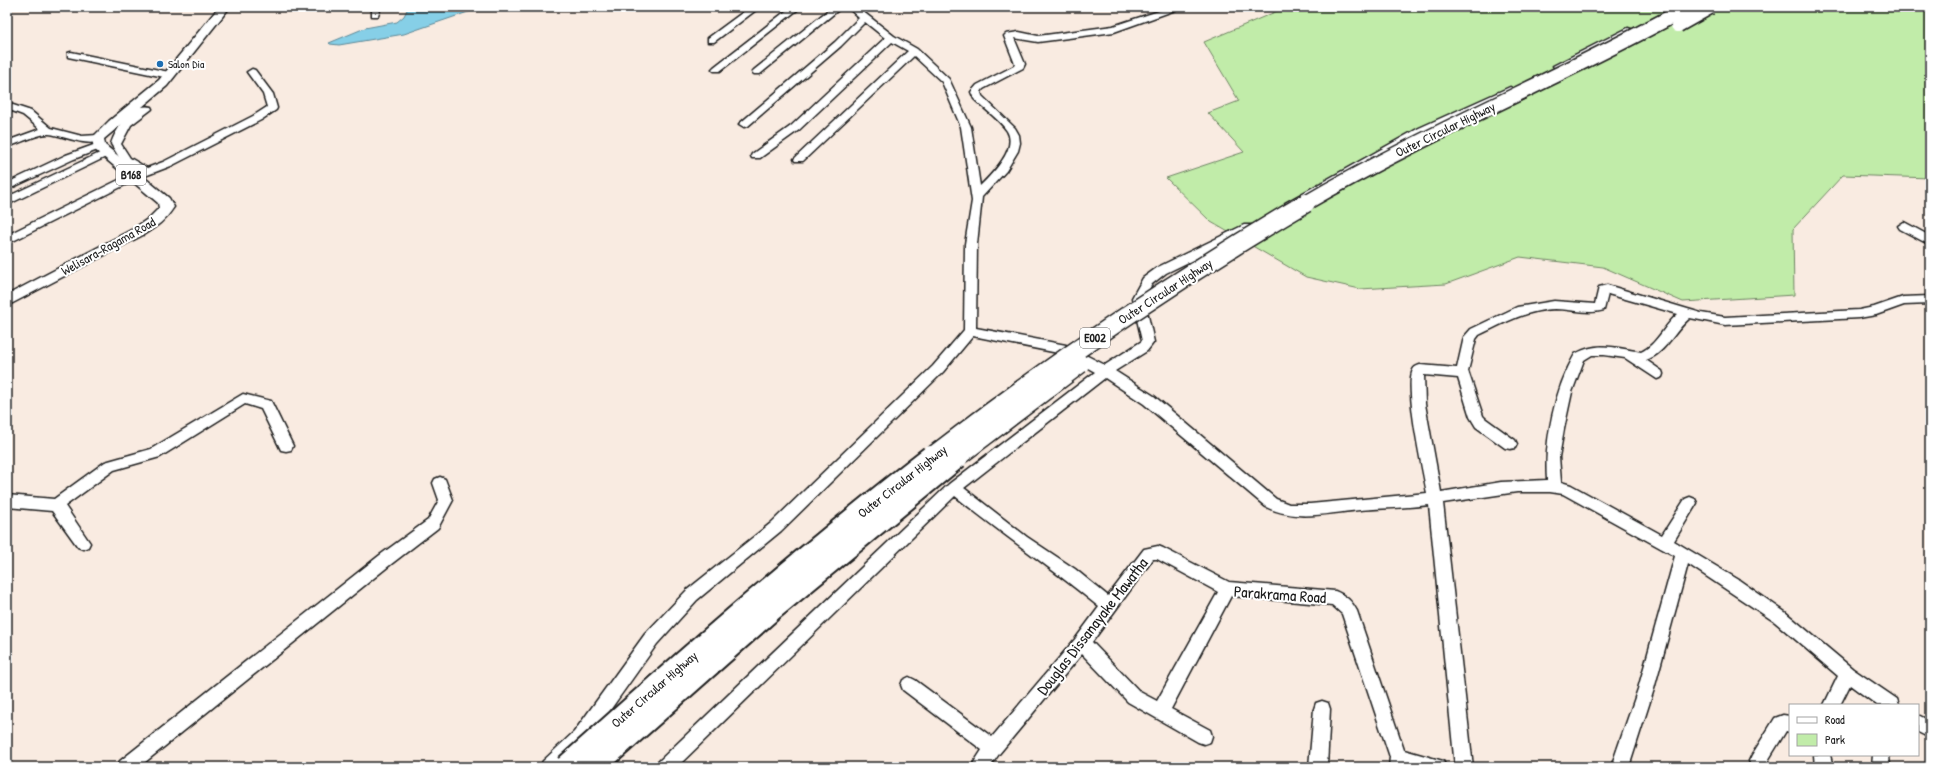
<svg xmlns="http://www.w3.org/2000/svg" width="1937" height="774" viewBox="0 0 1937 774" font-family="'Patrick Hand',sans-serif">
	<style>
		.green { fill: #c1eca9; stroke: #6e8462 }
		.water { fill: #86cfe7; stroke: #5c8796 }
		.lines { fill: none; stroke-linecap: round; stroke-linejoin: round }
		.minor-casing { stroke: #1c1c1c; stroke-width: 3 }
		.major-casing { stroke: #1c1c1c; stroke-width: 3 }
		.minor { fill: #fff; fill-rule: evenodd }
		.major { fill: #fff; fill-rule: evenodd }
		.highway-bridge-far2-casing { stroke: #1c1c1c; stroke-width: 17; stroke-linecap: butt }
		.highway-bridge-far1-casing { stroke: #1c1c1c; stroke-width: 21; stroke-linecap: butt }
		.highway-bridge-casing { stroke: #1c1c1c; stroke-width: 26; stroke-linecap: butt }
		.highway-bridge-far2 { stroke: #fff; stroke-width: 14 }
		.highway-bridge-far1 { stroke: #fff; stroke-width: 18 }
		.highway-bridge { stroke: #fff; stroke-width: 22 }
		.poi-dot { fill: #1f6fb2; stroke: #fff; stroke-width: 1.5 }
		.labels { text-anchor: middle; stroke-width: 4; stroke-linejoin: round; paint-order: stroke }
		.far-poi-label { font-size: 11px; fill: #1c1c1c; stroke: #fff; text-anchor: start }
		.shield { fill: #fff; stroke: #606060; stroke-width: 1 }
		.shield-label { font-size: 12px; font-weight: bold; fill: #1c1c1c }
		.street-label { font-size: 13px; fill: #1c1c1c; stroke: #fff }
		.near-street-label { font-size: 16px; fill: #1c1c1c; stroke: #fff }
	</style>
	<rect width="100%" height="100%" fill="#f9ebe1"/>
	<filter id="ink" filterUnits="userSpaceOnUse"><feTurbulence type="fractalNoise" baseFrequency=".025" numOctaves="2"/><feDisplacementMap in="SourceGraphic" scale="8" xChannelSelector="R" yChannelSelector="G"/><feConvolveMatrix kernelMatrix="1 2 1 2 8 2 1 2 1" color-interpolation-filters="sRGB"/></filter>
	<g filter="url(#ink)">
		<path class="green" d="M 1287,7 L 1930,7 L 1930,178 L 1843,175 L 1793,229 L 1794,295 L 1683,302 L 1603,267 L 1520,257 L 1446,284 L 1360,289 L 1306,277 L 1211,222 L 1166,178 L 1244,152 L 1208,113 L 1239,101 L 1204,42 Z"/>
		<path class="water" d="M 406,7 L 478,7 L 471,11 L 404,34 L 339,45 L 330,44 L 329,43 L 365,28 L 397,22 L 404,16 L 407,10 Z"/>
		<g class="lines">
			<defs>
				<g id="minor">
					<path d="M 372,7 L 381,7 L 378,16 L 372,16 Z"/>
					<path d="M 750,7 L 760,7 L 714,42 L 708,42 L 708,38 Z"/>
					<path d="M 791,7 L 801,7 L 720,71 L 714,71 L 712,69 L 714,67 Z"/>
					<path d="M 832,7 L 842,7 L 760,74 L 754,74 L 752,72 L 754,70 Z"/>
					<path d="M 847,7 L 857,7 L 894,36 L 917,49 L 949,79 L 971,127 L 980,186 C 991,175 1018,149 1007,131 C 999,119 984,109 974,99 L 971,92 L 977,85 L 1014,66 L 1015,64 L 1004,36 L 1006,34 L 1019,32 L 1038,36 L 1113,26 L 1171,7 L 1184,7 L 1114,32 L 1038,42 L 1014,38 L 1025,64 L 1023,68 L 983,89 L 981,92 L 982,96 L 1015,128 L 1019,135 L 1020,143 L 1018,151 L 1006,171 L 982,197 L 977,244 L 976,328 L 1066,345 L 1105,365 L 1142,341 L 1132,298 L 1143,278 L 1158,267 L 1244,225 L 1252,225 L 1254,228 L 1252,231 L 1166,273 L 1152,284 L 1144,298 L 1154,342 L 1147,351 L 1115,371 L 1154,396 L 1276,499 L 1289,504 L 1310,504 L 1427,493 C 1423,472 1404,386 1413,370 C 1414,367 1417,366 1420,365 L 1457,368 L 1464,337 L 1471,329 L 1517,307 L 1554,301 L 1595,304 L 1599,287 L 1607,285 L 1701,313 L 1725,317 L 1859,310 L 1874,307 L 1903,297 L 1930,296 L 1930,304 L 1904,305 L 1876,315 L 1859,318 L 1725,325 L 1690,318 C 1674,331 1666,353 1646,360 L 1662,371 L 1663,374 L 1662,377 L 1657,379 L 1625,358 L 1604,355 L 1592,355 L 1584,360 L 1572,392 L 1564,429 L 1559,457 L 1561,482 L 1571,485 L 1662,535 L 1685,499 L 1690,497 L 1695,499 L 1697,503 L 1674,541 L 1739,580 L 1785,612 L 1853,669 L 1897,699 L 1899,705 L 1877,705 L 1850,685 L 1840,705 L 1824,705 L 1838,676 L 1775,622 L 1688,564 L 1654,689 L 1629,767 L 1611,767 L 1638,689 L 1675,556 L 1563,494 L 1550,492 L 1517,492 L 1443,503 L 1473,767 L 1455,767 L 1429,505 C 1406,508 1383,508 1360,510 C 1328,513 1297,522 1266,507 L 1144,404 L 1105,378 L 964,488 L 1027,537 L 1075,569 L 1108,596 L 1144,549 L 1158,546 L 1163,548 L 1229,582 L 1335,591 C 1345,595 1352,601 1357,611 L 1404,750 L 1443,761 L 1446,767 L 1389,767 L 1390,757 L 1342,614 L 1332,605 L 1231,596 L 1171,709 L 1210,730 L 1212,736 L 1210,742 L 1204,744 L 1198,742 L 1128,702 L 1082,654 L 999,754 L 990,767 L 971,767 L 982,750 L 903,690 L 901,685 L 903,680 L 909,677 L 915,680 L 992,737 L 1076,638 L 1099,607 C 1053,569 1002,534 955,496 L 677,767 L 656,767 L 659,761 L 949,484 L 1095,372 L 1063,354 L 973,336 L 943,372 L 781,531 L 697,600 L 657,644 L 586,744 L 561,767 L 540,767 L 543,761 L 574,732 L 645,634 L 687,590 L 771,523 L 933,366 L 964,330 L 965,244 L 972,201 L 961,127 L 942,82 L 914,56 L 803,161 L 795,161 L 794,159 L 908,51 L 892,42 L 799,130 L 760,158 L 752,158 L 751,156 L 752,154 L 791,126 L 885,38 L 865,22 L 841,46 L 748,126 L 744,127 L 739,124 L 835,42 L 859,18 ZM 1608,294 L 1678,314 C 1664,325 1658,344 1641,352 C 1616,348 1598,341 1575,354 C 1555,389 1544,440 1547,480 L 1501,482 L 1441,492 L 1425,404 L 1424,375 L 1458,378 L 1470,417 L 1476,427 L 1505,448 L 1510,449 L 1515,448 L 1517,444 L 1515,440 L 1486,419 L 1483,416 L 1468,371 L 1476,339 L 1479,335 C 1504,323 1527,310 1555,309 C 1571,309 1588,315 1604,310 ZM 1153,559 L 1157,559 L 1218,592 L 1157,701 L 1140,692 L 1092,642 Z"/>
					<path d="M 1628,28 L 1631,29 L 1631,33 L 1561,68 L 1555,68 L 1553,66 Z"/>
					<path d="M 71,52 L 169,72 L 174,75 L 169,78 L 68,57 L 68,53 Z"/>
					<path d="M 252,69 L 255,70 L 273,94 L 277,108 L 276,110 L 261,120 L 171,166 L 137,179 L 7,244 L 7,235 L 137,171 L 122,162 L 111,144 C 115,130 133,102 151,107 L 152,109 L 131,125 L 121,144 L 130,158 L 147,168 L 163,162 L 253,116 L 267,107 L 263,94 L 247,72 Z"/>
					<path d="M 1510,87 L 1515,90 L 1513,92 L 1427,132 L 1295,205 L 1287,205 L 1285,203 L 1419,128 Z"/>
					<path d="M 7,103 L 31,111 L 51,128 L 82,136 L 98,135 L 103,138 C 93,150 62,135 49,134 C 39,133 18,144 7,147 L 7,141 L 40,129 L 23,115 L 7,109 Z"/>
					<path d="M 99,143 L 104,146 L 103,148 L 74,159 L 7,190 L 7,183 L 66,155 Z"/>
					<path d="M 106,150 L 110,151 L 111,153 L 110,155 L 7,205 L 7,197 Z"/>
					<path d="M 1904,222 L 1930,236 L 1930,245 L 1900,229 L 1898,226 Z"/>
					<path d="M 243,394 L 271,401 L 293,446 L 291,450 L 286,451 L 281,450 L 261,409 L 245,404 L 160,457 L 114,470 L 65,506 L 90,543 L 88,547 L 83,549 L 78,547 L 52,511 L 7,507 L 7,495 L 54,499 L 105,462 L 151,449 Z"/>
					<path d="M 440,477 L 445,479 L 453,500 L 438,528 L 390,565 L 139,767 L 117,767 L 120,761 L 380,555 L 428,520 L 439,500 L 433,483 L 435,479 Z"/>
					<path d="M 1322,701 L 1328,703 L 1330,709 L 1327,767 L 1309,767 L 1314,709 L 1316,703 Z"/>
					<path d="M 1783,715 L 1790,716 L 1790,732 L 1786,731 L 1764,767 L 1752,767 L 1749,761 L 1752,755 L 1775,718 Z"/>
					<path d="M 1918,715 L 1930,721 L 1930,738 L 1918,732 Z"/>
					<path d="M 1814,755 L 1830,755 L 1833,767 L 1815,767 Z"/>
					<path d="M 1873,755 L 1889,755 L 1890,767 L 1872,767 Z"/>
				</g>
				<path id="major" d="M 219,7 L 230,7 L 167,86 L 104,139 L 105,145 L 169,198 L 174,207 C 166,220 156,227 143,235 L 7,306 L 7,295 L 133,229 L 149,218 L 159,208 L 158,203 L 94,149 L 92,138 L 109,121 L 159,80 Z"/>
			</defs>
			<use href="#minor" class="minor-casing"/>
			<use href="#major" class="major-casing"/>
			<use href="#minor" class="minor"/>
			<use href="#major" class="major"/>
			<defs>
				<g id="highway-bridge-far2">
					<path d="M 1678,25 L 1710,7"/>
					<path d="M 1304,204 C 1429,131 1563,77 1689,7"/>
				</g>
				<g id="highway-bridge-far1">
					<path d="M 930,458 C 1050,365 1175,280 1306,203"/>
					<path d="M 956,458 L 1080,364"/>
				</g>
				<g id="highway-bridge">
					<path d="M 566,767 C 685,660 805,555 931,457"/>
					<path d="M 594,767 L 771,610 L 957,457"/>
				</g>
			</defs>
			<use href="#highway-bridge-far2" class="highway-bridge-far2-casing"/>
			<use href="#highway-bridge-far1" class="highway-bridge-far1-casing"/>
			<use href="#highway-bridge" class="highway-bridge-casing"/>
			<use href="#highway-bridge-far2" class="highway-bridge-far2"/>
			<use href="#highway-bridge-far1" class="highway-bridge-far1"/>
			<use href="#highway-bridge" class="highway-bridge"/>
		</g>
	</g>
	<circle class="poi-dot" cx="160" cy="64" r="4"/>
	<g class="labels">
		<g class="far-poi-label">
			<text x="168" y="68">Salon Dia</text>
		</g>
		<g class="shield">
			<rect x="116" y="165" width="30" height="20" rx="3"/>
			<rect x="1080" y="328" width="30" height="20" rx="3"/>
		</g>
		<g class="shield-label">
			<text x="131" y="179">B168</text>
			<text x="1095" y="342">E002</text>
		</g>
		<g class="street-label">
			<text transform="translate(1445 129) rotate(-26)" y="5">Outer Circular Highway</text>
			<text transform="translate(108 246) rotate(-29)" y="5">Welisara-Ragama Road</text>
			<text transform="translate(1165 291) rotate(-33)" y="5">Outer Circular Highway</text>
			<text transform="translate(902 481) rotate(-38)" y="5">Outer Circular Highway</text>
			<text transform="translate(654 689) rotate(-41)" y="5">Outer Circular Highway</text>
		</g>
		<g class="near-street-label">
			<text transform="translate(1280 594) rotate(4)" y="6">Parakrama Road</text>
			<text transform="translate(1092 626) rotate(-52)" y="6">Douglas Dissanayake Mawatha</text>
		</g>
	</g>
	<rect width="1937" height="774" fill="none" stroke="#fff" stroke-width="24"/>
	<rect x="12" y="12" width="1913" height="750" fill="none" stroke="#1c1c1c" stroke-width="1.5" filter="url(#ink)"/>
	<rect x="1789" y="704" width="130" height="52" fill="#ffffff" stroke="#a4a4a4"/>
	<rect x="1797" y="717" width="20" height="6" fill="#ffffff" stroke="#a4a4a4"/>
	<text x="1825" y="724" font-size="12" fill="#1c1c1c">Road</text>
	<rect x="1797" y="734" width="20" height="12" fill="#c1eca9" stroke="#a4a4a4"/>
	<text x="1825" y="744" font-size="12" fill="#1c1c1c">Park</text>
</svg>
